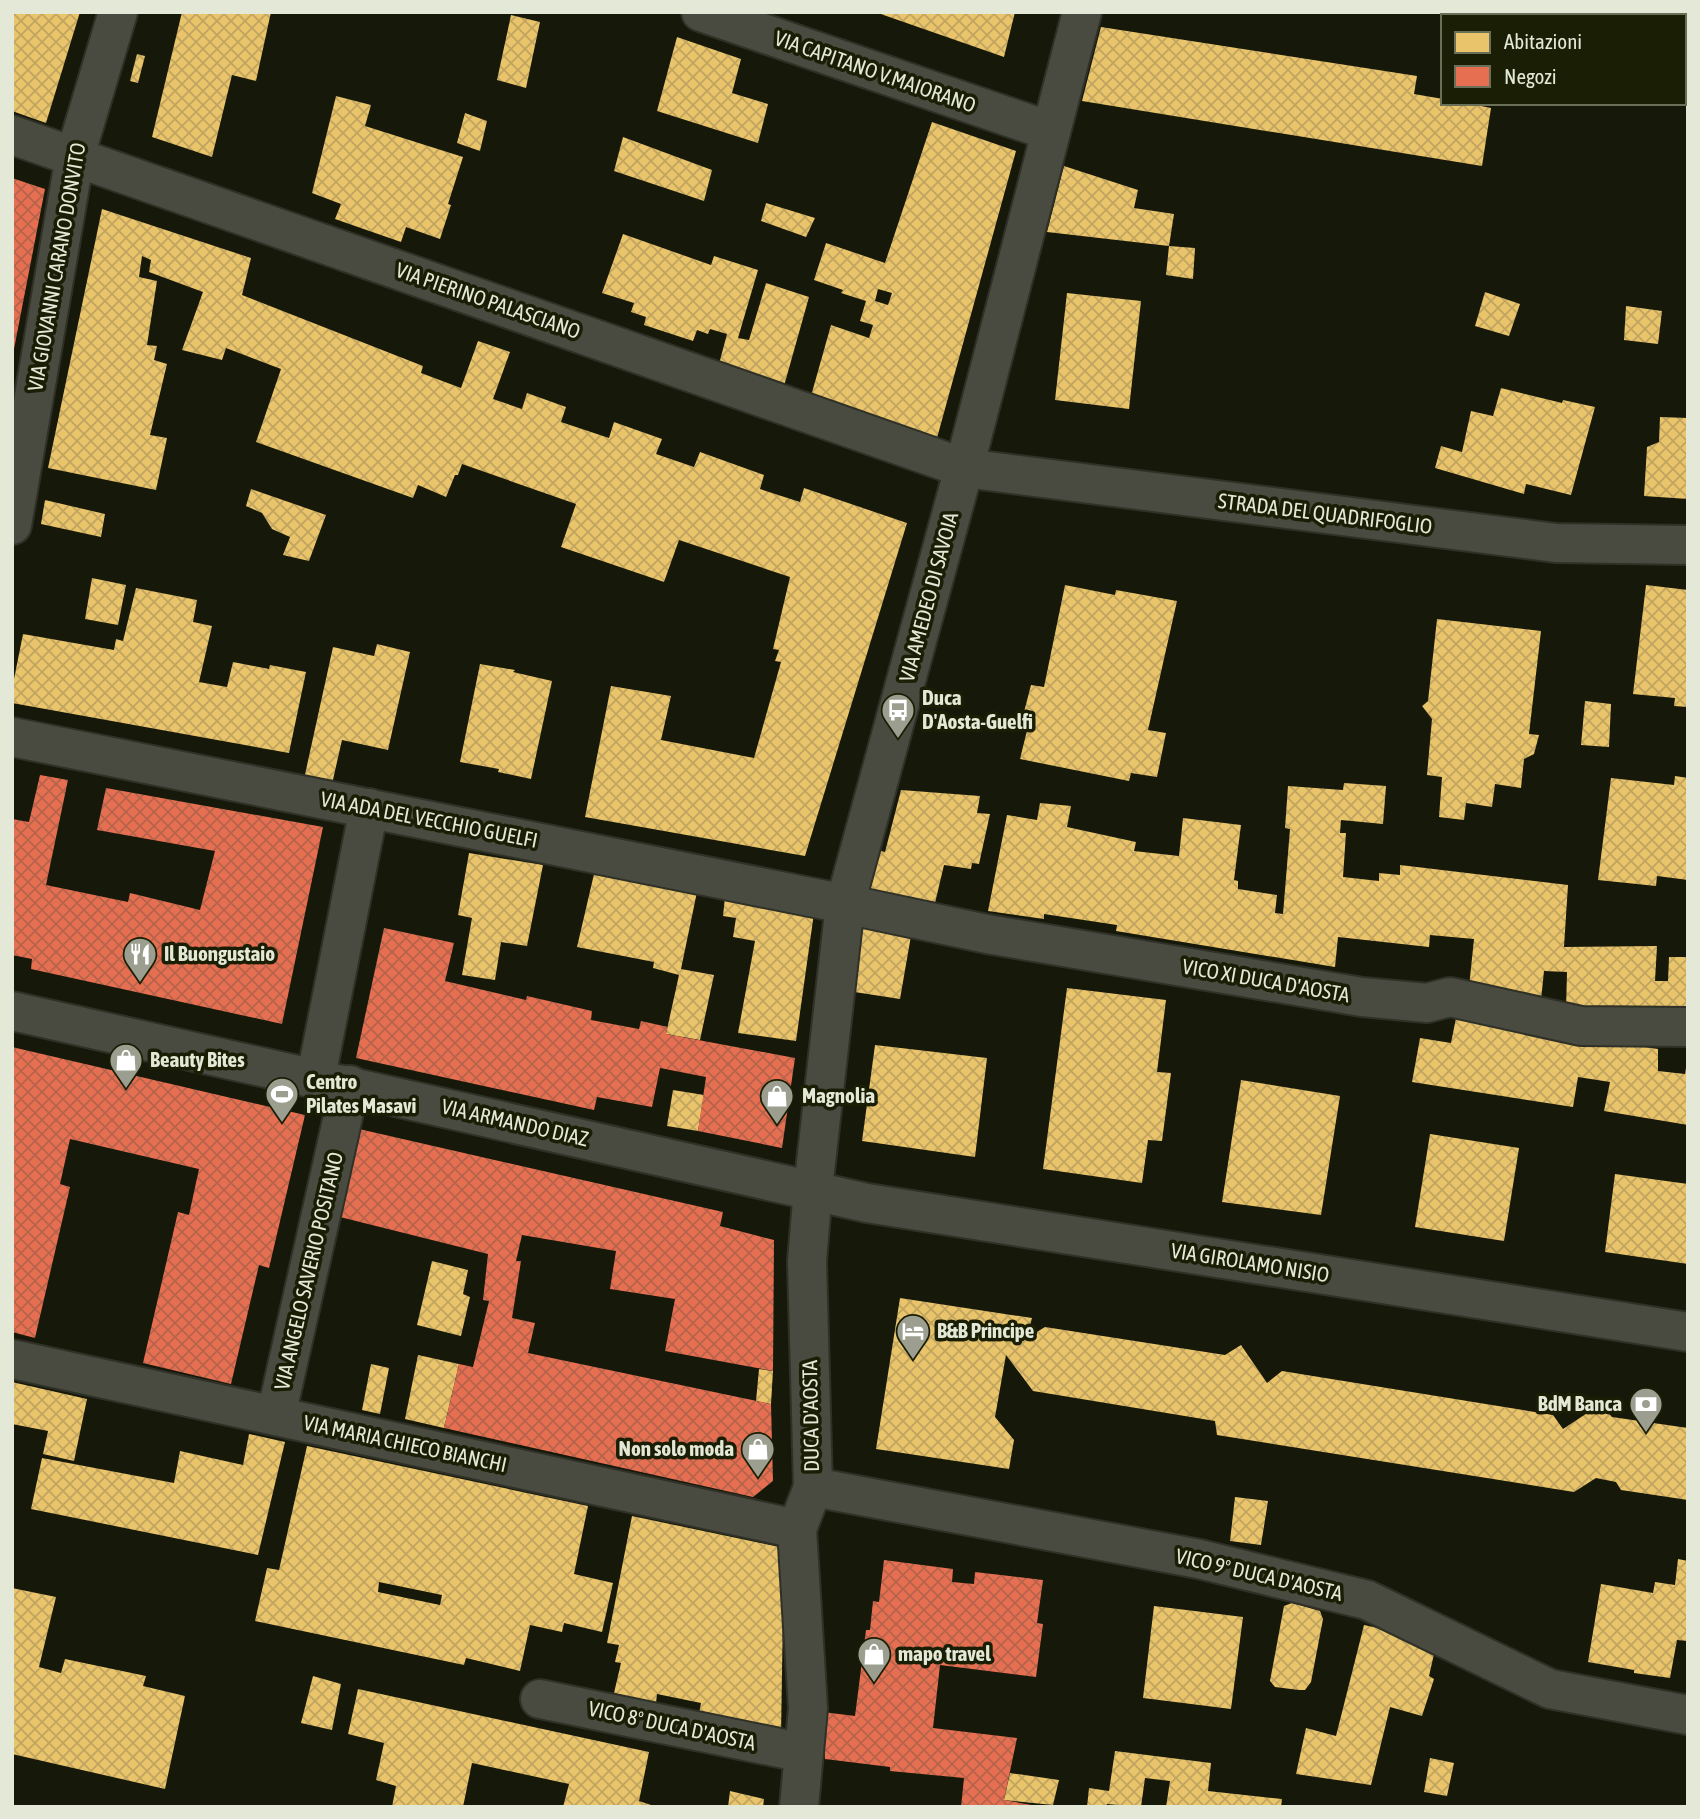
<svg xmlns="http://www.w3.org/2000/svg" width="1700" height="1819" viewBox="0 0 1700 1819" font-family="'Asap Condensed',sans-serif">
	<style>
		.homes { fill: url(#homes-cross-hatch); fill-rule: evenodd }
		.shops { fill: url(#shops-cross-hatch) }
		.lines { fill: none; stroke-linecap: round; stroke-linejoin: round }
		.minor-casing { stroke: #2f3127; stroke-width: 42 }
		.minor { stroke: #494b41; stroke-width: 38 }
		.labels { text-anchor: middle; stroke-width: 7; stroke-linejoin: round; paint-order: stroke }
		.street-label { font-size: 21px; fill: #e4e8d7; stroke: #191e04 }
		.poi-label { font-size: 21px; font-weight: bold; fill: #e4e8d7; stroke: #191e04; text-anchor: start }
	</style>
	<defs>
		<pattern id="homes-cross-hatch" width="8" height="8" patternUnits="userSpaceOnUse" patternTransform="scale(1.75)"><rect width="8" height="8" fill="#e9c46a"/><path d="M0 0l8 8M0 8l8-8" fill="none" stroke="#c0a460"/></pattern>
		<pattern id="shops-cross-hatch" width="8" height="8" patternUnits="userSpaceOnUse" patternTransform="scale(1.75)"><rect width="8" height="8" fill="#e76f51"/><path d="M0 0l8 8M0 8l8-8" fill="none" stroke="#b6634c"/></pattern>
	</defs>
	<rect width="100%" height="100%" fill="#16180a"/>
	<g class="homes">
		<path d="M 12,12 L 80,12 L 46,123 L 12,111 Z"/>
		<path d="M 182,12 L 271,12 L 256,81 L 232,75 L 212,157 L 152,137 Z"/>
		<path d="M 875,12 L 1015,12 L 1004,57 Z"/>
		<path d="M 511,15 L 540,22 L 526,88 L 497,80 Z"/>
		<path d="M 1101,27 L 1417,76 L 1414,94 L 1443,99 L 1443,103 L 1466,103 L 1491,108 L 1482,166 L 1082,101 Z"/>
		<path d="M 677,37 L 741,59 L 732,93 L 768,104 L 758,143 L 657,111 Z"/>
		<path d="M 137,54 L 145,56 L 138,83 L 130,81 Z"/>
		<path d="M 336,96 L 371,105 L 365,126 L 463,157 L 448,204 L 451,205 L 440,239 L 406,227 L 401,242 L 335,219 L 341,204 L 312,193 Z"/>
		<path d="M 465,113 L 487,121 L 480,151 L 457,143 Z"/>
		<path d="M 932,122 L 1016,151 L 937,438 L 811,396 L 831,325 L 869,338 L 873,325 L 860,321 L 866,301 L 841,293 L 843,290 L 814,280 L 826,243 L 885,263 ZM 878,289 L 892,293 L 888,305 L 875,301 Z"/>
		<path d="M 623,137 L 712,170 L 704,201 L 614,171 Z"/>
		<path d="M 1064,166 L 1138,190 L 1134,208 L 1174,214 L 1169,246 L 1047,232 Z"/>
		<path d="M 766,203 L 815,218 L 806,237 L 761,221 Z"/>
		<path d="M 102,209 L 251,258 L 242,295 L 423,366 L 421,373 L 461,388 L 478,341 L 510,352 L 493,399 L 522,409 L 527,393 L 566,407 L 561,422 L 609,438 L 614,422 L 662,439 L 656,454 L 694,467 L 700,452 L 764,475 L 760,489 L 800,502 L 804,488 L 907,523 L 805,856 L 585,817 L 611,686 L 671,696 L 661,740 L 754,758 L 781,662 L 775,661 L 779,650 L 773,649 L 790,577 L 679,540 L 664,582 L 561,547 L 576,504 L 462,464 L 458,475 L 455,475 L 446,497 L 418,485 L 413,498 L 256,442 L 281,369 L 226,348 L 222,360 L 182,350 L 203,292 L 149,272 L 151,260 L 142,256 L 139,277 L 157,281 L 147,345 L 157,346 L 154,360 L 167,364 L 150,435 L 167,438 L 156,490 L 48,468 Z"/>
		<path d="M 623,234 L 711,265 L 714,256 L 758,270 L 738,338 L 749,340 L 766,283 L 809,297 L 784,386 L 719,364 L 727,334 L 710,329 L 708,334 L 697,330 L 693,341 L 644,325 L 646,317 L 631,312 L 634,303 L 602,293 Z"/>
		<path d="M 1169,246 L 1195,248 L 1193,279 L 1166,275 Z"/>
		<path d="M 1485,292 L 1520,304 L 1509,336 L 1475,326 Z"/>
		<path d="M 1067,293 L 1141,301 L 1129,409 L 1055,400 Z"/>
		<path d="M 1626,306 L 1662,311 L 1658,344 L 1624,340 Z"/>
		<path d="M 1501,388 L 1562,403 L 1563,400 L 1595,407 L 1571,495 L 1526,484 L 1524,494 L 1435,468 L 1441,446 L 1462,452 L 1471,411 L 1493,416 Z"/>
		<path d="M 1660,417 L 1688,418 L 1688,499 L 1644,496 L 1647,447 L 1659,442 Z"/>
		<path d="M 251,489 L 326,515 L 309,561 L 283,555 L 290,537 L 272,529 L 262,513 L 246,506 Z"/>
		<path d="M 45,500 L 105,514 L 101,537 L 41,524 Z"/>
		<path d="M 92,578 L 126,585 L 118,625 L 85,619 Z"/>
		<path d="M 1065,585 L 1115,595 L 1116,590 L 1177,601 L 1148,730 L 1166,733 L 1157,777 L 1131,773 L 1129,781 L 1020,759 L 1031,714 L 1024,712 L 1031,685 L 1044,687 Z"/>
		<path d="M 1646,585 L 1688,590 L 1688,707 L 1674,706 L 1675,698 L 1633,694 Z"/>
		<path d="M 136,588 L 197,600 L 193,622 L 212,626 L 199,682 L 227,687 L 233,662 L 269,669 L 270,665 L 306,672 L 289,753 L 12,703 L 12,689 L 23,634 L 114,650 L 116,639 L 123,641 Z"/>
		<path d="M 1437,619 L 1541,631 L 1529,734 L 1539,735 L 1534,754 L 1524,759 L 1521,788 L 1495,784 L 1492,807 L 1466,803 L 1464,820 L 1439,817 L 1442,777 L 1427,775 L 1432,719 L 1422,706 L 1428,701 Z"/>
		<path d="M 377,644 L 410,652 L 388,750 L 342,740 L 332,784 L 304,779 L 333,647 L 374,656 Z"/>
		<path d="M 480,664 L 515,670 L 513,672 L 552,681 L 531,779 L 498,772 L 499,769 L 460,762 Z"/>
		<path d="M 1585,701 L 1611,704 L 1609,747 L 1581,745 Z"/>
		<path d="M 1675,776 L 1688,778 L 1688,880 L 1657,876 L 1656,886 L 1598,880 L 1611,778 L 1674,785 Z"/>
		<path d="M 1344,783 L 1386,786 L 1383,824 L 1341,820 L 1340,833 L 1346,833 L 1343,877 L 1379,881 L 1379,873 L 1400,875 L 1400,865 L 1568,885 L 1564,947 L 1657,946 L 1655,981 L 1668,981 L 1669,957 L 1688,957 L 1688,1008 L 1566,1009 L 1567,972 L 1544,971 L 1541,1000 L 1469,987 L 1474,939 L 1430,935 L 1429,947 L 1338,937 L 1335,967 L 1116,931 L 1117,925 L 1044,914 L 1044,919 L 988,911 L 1007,815 L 1037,820 L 1040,803 L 1071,806 L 1067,827 L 1136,842 L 1134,851 L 1179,856 L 1183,818 L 1241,825 L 1234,880 L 1238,881 L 1238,889 L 1277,895 L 1275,913 L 1283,914 L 1290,829 L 1285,828 L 1288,786 L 1343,790 Z"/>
		<path d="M 901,790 L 980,796 L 977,813 L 990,814 L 979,864 L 972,863 L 971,869 L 944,865 L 935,903 L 866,891 L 877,850 L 885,852 Z"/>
		<path d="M 469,853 L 543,865 L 527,946 L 501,942 L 495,980 L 462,975 L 472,918 L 458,915 Z"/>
		<path d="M 594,874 L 697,892 L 681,969 L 714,975 L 700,1040 L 666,1034 L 679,975 L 653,968 L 654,962 L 577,947 Z"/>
		<path d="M 725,897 L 814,913 L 796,1041 L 738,1033 L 755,941 L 733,937 L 736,918 L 723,916 Z"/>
		<path d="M 860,920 L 912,930 L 900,999 L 848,991 Z"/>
		<path d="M 1067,988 L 1166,1000 L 1157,1072 L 1171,1073 L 1162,1141 L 1148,1140 L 1142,1183 L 1043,1169 Z"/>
		<path d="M 1456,1018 L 1658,1049 L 1658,1071 L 1685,1074 L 1686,1068 L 1688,1068 L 1688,1125 L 1604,1111 L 1610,1082 L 1578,1077 L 1573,1107 L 1412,1082 L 1420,1038 L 1451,1043 Z"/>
		<path d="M 875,1045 L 987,1058 L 975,1157 L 862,1141 Z"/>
		<path d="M 1241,1080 L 1340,1096 L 1321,1215 L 1222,1202 Z"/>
		<path d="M 673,1090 L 704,1095 L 698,1131 L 667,1126 Z"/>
		<path d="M 1430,1134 L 1519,1148 L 1504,1241 L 1415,1227 Z"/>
		<path d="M 1615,1174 L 1688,1184 L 1688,1264 L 1605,1252 Z"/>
		<path d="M 432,1261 L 468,1270 L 463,1294 L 470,1297 L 461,1336 L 417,1325 Z"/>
		<path d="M 900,1298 L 1032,1318 L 1027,1338 L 1045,1327 L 1225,1355 L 1241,1345 L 1267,1383 L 1282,1371 L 1553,1415 L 1563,1429 L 1601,1404 L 1612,1417 L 1688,1428 L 1688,1500 L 1621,1490 L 1616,1482 L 1596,1478 L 1574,1492 L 1217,1435 L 1215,1421 L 1033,1391 L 1006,1355 L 995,1417 L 1014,1440 L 1009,1469 L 876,1449 Z"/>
		<path d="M 418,1355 L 459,1364 L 444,1428 L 405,1419 Z"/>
		<path d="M 371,1364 L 389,1368 L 380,1414 L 362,1410 Z"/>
		<path d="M 759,1369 L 773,1371 L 771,1404 L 756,1401 Z"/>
		<path d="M 12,1382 L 87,1399 L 74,1461 L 43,1454 L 48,1431 L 12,1424 Z"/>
		<path d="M 249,1434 L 285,1442 L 258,1555 L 31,1509 L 42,1458 L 174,1483 L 180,1451 L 243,1465 Z"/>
		<path d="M 307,1446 L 588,1506 L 574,1574 L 613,1583 L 602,1632 L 564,1623 L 562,1632 L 530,1625 L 520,1671 L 466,1658 L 464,1665 L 255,1621 L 267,1568 L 279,1570 ZM 379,1582 L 442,1595 L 440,1605 L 378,1592 Z"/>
		<path d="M 1235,1497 L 1268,1501 L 1261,1545 L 1230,1541 Z"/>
		<path d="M 632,1516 L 784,1548 L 781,1736 L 698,1719 L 701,1703 L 657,1694 L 656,1703 L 614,1693 L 621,1663 L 615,1662 L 619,1645 L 607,1643 Z"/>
		<path d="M 1678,1559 L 1688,1561 L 1688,1641 L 1677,1640 L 1670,1678 L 1634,1673 L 1634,1670 L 1588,1662 L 1601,1584 L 1653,1593 L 1655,1582 L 1675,1585 Z"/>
		<path d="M 12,1588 L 56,1597 L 39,1667 L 61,1673 L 65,1659 L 146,1676 L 143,1686 L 185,1696 L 165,1789 L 12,1754 Z"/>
		<path d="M 1292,1603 L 1320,1611 L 1323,1619 L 1311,1682 L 1305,1690 L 1299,1690 L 1275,1687 L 1270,1681 L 1284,1606 Z"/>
		<path d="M 1154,1606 L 1243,1617 L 1231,1709 L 1143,1698 Z"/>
		<path d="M 1364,1625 L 1437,1641 L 1429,1676 L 1434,1679 L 1422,1716 L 1390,1707 L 1371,1785 L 1296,1774 L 1306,1728 L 1336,1736 Z"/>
		<path d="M 313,1676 L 341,1684 L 332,1730 L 301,1723 Z"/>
		<path d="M 358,1689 L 649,1752 L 639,1801 L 657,1807 L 563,1807 L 569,1784 L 472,1763 L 463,1807 L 392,1807 L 396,1786 L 376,1780 L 384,1743 L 348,1734 Z"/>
		<path d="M 1115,1751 L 1211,1763 L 1208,1791 L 1282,1799 L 1281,1807 L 1166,1807 L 1170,1781 L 1145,1778 L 1141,1807 L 1107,1804 L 1106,1807 L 1087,1807 L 1089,1788 L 1109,1791 Z"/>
		<path d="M 1430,1758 L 1454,1763 L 1447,1796 L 1424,1792 Z"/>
		<path d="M 1010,1773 L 1059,1780 L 1053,1805 L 1004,1800 Z"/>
		<path d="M 730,1791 L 764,1799 L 763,1807 L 728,1807 Z"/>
	</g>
	<g class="shops">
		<path d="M 12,178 L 45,189 L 14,349 L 12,348 Z"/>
		<path d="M 40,775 L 68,780 L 46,885 L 128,902 L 130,893 L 200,910 L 215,851 L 97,830 L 106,788 L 323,827 L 282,1024 L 31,969 L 32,959 L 12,955 L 12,819 L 29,822 Z"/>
		<path d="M 384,928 L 454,943 L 445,981 L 526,1000 L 527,996 L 592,1011 L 591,1020 L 639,1029 L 641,1021 L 668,1027 L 666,1034 L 795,1058 L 782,1148 L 698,1131 L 706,1077 L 660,1068 L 652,1107 L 597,1097 L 594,1110 L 356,1058 Z"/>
		<path d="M 12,1047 L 305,1115 L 269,1268 L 259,1265 L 231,1384 L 143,1363 L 178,1212 L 189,1215 L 199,1169 L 70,1139 L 60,1184 L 70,1187 L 35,1338 L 12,1332 Z"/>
		<path d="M 359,1129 L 723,1212 L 720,1226 L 774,1240 L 773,1371 L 665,1351 L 675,1299 L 610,1289 L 616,1251 L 522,1235 L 516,1261 L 521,1261 L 512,1318 L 535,1323 L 528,1353 L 771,1404 L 773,1481 L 753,1497 L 444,1428 L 459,1364 L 473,1367 L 489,1301 L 483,1300 L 488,1254 L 340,1217 Z"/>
		<path d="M 884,1560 L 953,1569 L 952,1582 L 974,1584 L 975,1572 L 1043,1580 L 1037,1623 L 1043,1624 L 1036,1677 L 940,1665 L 933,1728 L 1017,1738 L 1004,1800 L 1042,1807 L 961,1807 L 964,1778 L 890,1771 L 890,1767 L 825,1759 L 823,1712 L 855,1716 L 866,1630 L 870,1630 L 873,1601 L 879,1602 Z"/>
	</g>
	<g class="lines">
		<defs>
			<g id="minor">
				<path d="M 701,12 L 1050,131"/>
				<path d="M 12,135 L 964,468 L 1556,543 L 1688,545"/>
				<path d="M 12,525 L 75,156 L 118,12"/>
				<path d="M 12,737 L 845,904 L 987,934 L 1362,997 L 1427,1003 L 1450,997 L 1581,1026 L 1688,1027"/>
				<path d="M 12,1011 L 867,1203 L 1688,1332"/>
				<path d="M 316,1077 L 369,808"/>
				<path d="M 12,1359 L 797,1529"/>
				<path d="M 276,1416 L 350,1085"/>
				<path d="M 813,1487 L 1199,1559 L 1367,1600 L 1550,1689 L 1688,1715"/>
				<path d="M 540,1699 L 804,1753"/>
				<path d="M 799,1807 L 808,1708 L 797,1529 L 813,1487 L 807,1261 L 813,1189 L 845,904 L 964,468 L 1082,12"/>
			</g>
		</defs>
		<use href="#minor" class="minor-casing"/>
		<use href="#minor" class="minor"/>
	</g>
	<defs>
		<symbol id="bus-pin" viewBox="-11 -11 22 30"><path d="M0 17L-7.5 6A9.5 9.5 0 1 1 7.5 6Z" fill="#9c9f8f" stroke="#191e04"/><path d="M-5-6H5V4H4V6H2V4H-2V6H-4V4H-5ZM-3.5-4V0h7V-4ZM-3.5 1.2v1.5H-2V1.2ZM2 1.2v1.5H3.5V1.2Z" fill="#fff"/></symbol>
		<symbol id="restaurant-pin" viewBox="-11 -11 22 30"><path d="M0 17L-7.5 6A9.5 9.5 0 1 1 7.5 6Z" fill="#9c9f8f" stroke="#191e04"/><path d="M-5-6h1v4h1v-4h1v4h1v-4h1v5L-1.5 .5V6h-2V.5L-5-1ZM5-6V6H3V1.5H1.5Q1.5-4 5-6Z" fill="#fff"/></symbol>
		<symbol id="shop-pin" viewBox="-11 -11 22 30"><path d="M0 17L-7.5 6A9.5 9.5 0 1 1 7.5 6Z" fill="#9c9f8f" stroke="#191e04"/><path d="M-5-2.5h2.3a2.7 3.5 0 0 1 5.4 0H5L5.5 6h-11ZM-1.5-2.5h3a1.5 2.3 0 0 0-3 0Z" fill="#fff"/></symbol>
		<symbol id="stadium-pin" viewBox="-11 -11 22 30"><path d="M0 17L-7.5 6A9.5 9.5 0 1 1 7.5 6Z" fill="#9c9f8f" stroke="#191e04"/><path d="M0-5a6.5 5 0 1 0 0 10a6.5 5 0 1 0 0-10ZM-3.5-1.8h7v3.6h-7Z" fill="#fff"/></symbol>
		<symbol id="hotel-pin" viewBox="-11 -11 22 30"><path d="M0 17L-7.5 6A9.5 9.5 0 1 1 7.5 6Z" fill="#9c9f8f" stroke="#191e04"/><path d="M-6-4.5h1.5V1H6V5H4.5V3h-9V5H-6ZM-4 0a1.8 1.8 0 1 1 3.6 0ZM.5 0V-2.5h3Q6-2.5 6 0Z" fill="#fff"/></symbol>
		<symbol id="bank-pin" viewBox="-11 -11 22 30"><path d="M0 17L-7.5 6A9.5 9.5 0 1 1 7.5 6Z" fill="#9c9f8f" stroke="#191e04"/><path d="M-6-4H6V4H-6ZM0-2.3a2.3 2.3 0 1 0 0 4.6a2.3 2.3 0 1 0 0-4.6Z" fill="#fff"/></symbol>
	</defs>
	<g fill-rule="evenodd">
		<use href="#bus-pin" x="879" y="691" width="38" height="52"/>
		<use href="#restaurant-pin" x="121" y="935" width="38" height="52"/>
		<use href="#shop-pin" x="107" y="1041" width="38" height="52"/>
		<use href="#stadium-pin" x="263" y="1075" width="38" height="52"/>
		<use href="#shop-pin" x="758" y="1077" width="38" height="52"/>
		<use href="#hotel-pin" x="894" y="1312" width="38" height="52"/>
		<use href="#bank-pin" x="1627" y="1385" width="38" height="52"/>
		<use href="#shop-pin" x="739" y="1430" width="38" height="52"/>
		<use href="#shop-pin" x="855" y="1635" width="38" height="52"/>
	</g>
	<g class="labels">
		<g class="street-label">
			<text transform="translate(875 72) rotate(19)" y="7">VIA CAPITANO V.MAIORANO</text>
			<text transform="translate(57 267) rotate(-80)" y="7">VIA GIOVANNI CARANO DONVITO</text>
			<text transform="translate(488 301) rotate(19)" y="7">VIA PIERINO PALASCIANO</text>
			<text transform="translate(1325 514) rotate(7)" y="7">STRADA DEL QUADRIFOGLIO</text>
			<text transform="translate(929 597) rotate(-75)" y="7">VIA AMEDEO DI SAVOIA</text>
			<text transform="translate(429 820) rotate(11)" y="7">VIA ADA DEL VECCHIO GUELFI</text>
			<text transform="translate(1266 981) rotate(10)" y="7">VICO XI DUCA D'AOSTA</text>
			<text transform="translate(515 1123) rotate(13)" y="7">VIA ARMANDO DIAZ</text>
			<text transform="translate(1250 1263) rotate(9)" y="7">VIA GIROLAMO NISIO</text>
			<text transform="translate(309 1271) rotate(-77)" y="7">VIA ANGELO SAVERIO POSITANO</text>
			<text transform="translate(811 1416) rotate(-91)" y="7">DUCA D'AOSTA</text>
			<text transform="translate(405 1444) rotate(12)" y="7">VIA MARIA CHIECO BIANCHI</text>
			<text transform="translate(1259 1575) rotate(13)" y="7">VICO 9° DUCA D'AOSTA</text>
			<text transform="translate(672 1726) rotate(12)" y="7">VICO 8° DUCA D'AOSTA</text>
		</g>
		<g class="poi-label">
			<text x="922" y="705">Duca<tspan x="922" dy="24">D'Aosta-Guelfi</tspan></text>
			<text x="164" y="961">Il Buongustaio</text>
			<text x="150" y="1067">Beauty Bites</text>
			<text x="306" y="1089">Centro<tspan x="306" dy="24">Pilates Masavi</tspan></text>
			<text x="802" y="1103">Magnolia</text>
			<text x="937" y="1338">B&amp;B Principe</text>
			<text x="1622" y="1411" text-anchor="end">BdM Banca</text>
			<text x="734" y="1456" text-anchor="end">Non solo moda</text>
			<text x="898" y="1661">mapo travel</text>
		</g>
	</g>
	<rect width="1700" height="1819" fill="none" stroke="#e4e8d7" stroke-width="28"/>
	<rect x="1441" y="14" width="245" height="91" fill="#191e04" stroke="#6a6f58" stroke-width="2"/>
	<rect x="1455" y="32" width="35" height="21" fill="#e9c46a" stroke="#6a6f58" stroke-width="2"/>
	<text x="1504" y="49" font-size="21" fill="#e4e8d7">Abitazioni</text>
	<rect x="1455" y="66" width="35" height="21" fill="#e76f51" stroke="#6a6f58" stroke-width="2"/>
	<text x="1504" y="84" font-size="21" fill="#e4e8d7">Negozi</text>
</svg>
